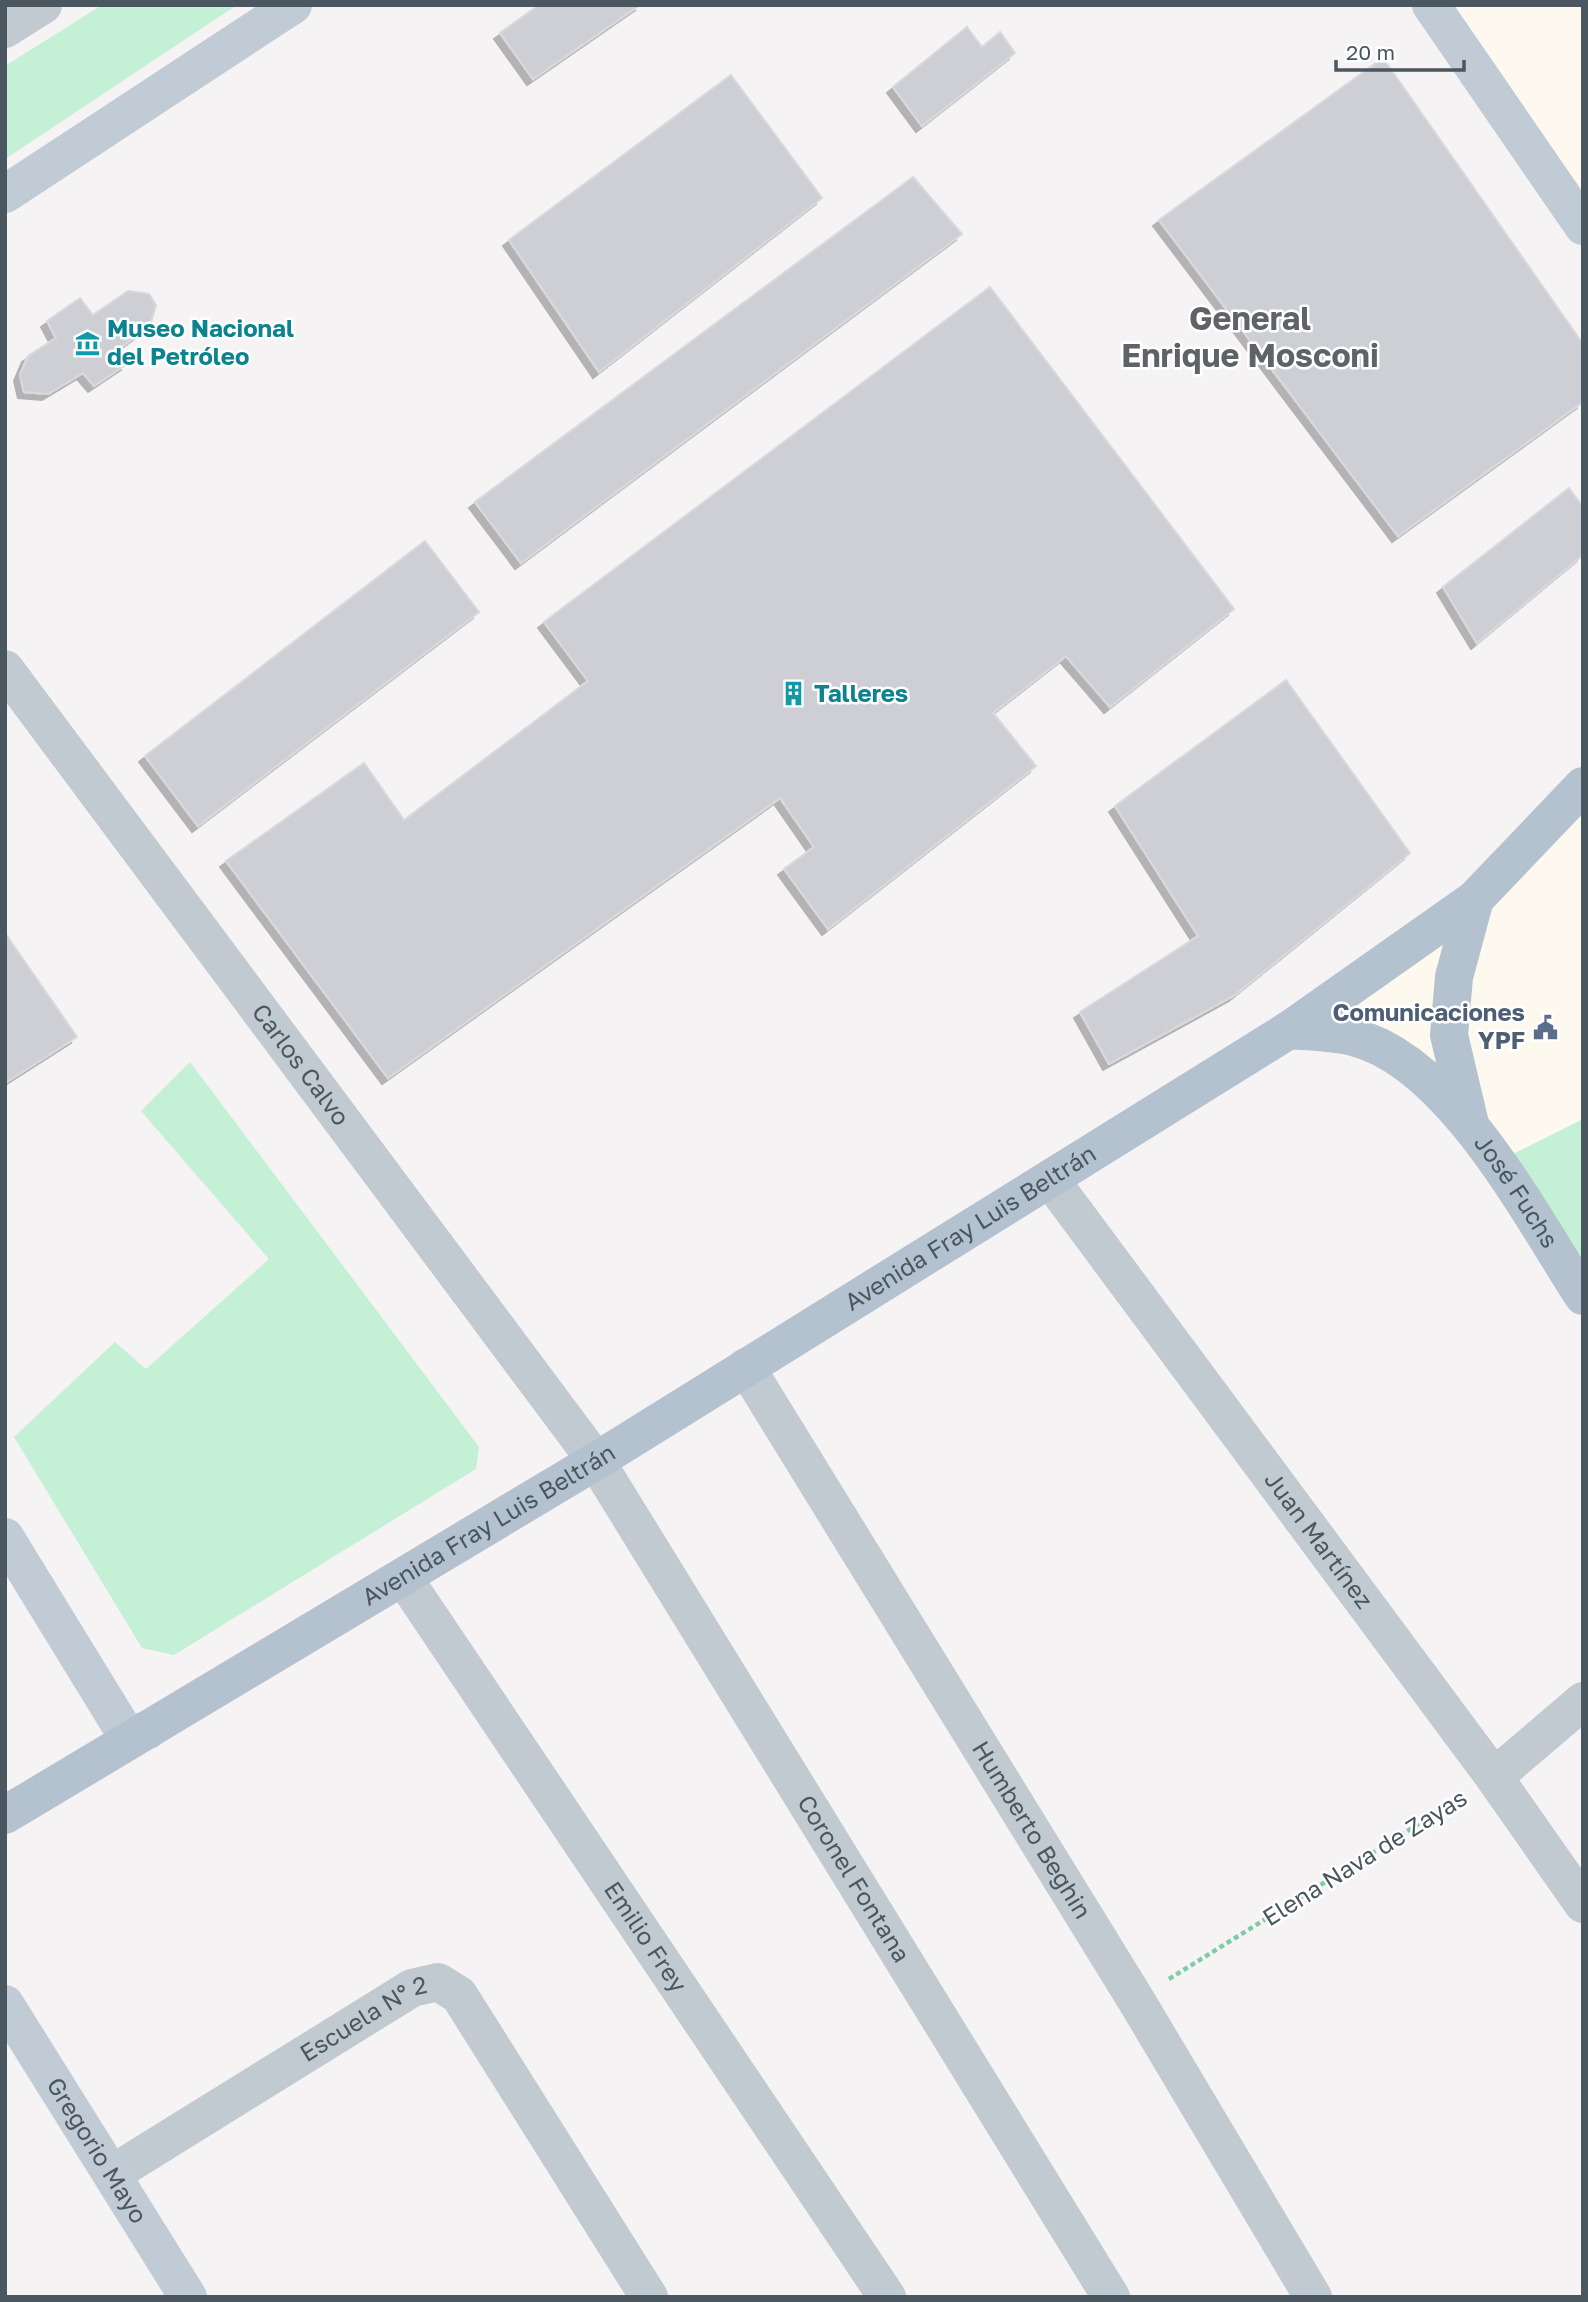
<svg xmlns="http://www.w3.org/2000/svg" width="1588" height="2302" viewBox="0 0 1588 2302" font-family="'Golos Text',sans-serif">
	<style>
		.commercial { fill: #fdf9ef }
		.green { fill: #c4f0d5 }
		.building { fill: #cdcfd5; stroke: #d7d9de; stroke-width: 2; filter: url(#shadow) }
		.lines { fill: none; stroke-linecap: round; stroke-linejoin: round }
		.path { stroke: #7ccda5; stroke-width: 4.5; stroke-dasharray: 5 3.5; stroke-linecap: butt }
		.street { stroke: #c1cad1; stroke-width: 38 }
		.secondary { stroke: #c1cbd5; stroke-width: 38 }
		.primary { stroke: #b4c2d0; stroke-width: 38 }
		.labels { text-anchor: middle; stroke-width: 5; stroke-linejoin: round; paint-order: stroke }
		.culture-label { font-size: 24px; font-weight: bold; fill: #0d838f; stroke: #fff; text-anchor: start }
		.service-label { font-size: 24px; font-weight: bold; fill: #4e5e75; stroke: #fff; text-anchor: end }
		.street-label { font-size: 24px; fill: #4a5660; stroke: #fff }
		.district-label { font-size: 32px; font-weight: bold; fill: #5f6368; stroke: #fff }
	</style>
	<defs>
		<filter id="shadow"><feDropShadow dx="-6" dy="6" stdDeviation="0" flood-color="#0004"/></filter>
	</defs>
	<rect width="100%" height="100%" fill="#f5f3f3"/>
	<g class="commercial">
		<path d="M 1431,5 L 1583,5 L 1583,226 Z"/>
		<path d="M 1583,786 L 1583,1296 L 1405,1061 L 1289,1030 Z"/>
	</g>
	<g class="green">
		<path d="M 102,5 L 237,5 L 5,159 L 5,66 Z"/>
		<path d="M 190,1062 L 479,1447 L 476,1469 L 174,1655 L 142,1648 L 14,1437 L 115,1342 L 146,1369 L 269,1259 L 141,1111 Z"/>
		<path d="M 1583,1119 L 1583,1294 L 1511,1155 Z"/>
	</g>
	<g class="building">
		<path d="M 539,5 L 640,5 L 533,79 L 500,33 Z"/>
		<path d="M 967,27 L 982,47 L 1000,32 L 1015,53 L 922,126 L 893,87 Z"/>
		<path d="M 1383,58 L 1583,344 L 1583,402 L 1398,536 L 1159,220 Z"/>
		<path d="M 731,75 L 822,198 L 599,372 L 509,240 Z"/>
		<path d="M 913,177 L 962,234 L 521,563 L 475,502 Z"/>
		<path d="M 990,287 L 1234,609 L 1110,707 L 1066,656 L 993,713 L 1036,766 L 828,929 L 784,869 L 814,847 L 780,798 L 388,1078 L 226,861 L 364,763 L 404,820 L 588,681 L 544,622 Z"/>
		<path d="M 128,291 L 149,294 L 156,305 L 150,326 L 120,348 L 127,364 L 94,386 L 83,373 L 48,394 L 24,392 L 20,375 L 28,356 L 56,338 L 47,321 L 80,298 L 93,315 Z"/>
		<path d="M 1569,488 L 1583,507 L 1583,555 L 1477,643 L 1443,587 Z"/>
		<path d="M 425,541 L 479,612 L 198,826 L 145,756 Z"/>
		<path d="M 1286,680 L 1410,853 L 1235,995 L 1109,1064 L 1080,1012 L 1198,936 L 1115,806 Z"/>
		<path d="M 5,933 L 77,1037 L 5,1083 Z"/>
	</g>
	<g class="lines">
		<path class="path" d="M 1169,1979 L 1459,1799"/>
		<g class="street">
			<path d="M 5,29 L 43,5"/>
			<path id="s1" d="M 5,669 L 596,1461 L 1111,2297"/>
			<path id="s2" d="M 1050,1179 L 1494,1777 L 1583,1904"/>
			<path id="s3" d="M 746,1367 L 1136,2000 L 1313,2297"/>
			<path id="s4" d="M 403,1577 L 887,2297"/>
			<path d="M 1494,1777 L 1583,1701"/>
			<path id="s5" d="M 112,2174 L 412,1988 L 438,1982 L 459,1995 L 649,2297"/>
		</g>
		<g class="secondary">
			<path d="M 1431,5 L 1583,226"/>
			<path d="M 5,194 L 293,5"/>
			<path d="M 5,1537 L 124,1731 L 132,1734 L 148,1730"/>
			<path id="s6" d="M 5,2004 L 188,2297"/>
		</g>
		<g class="primary">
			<path id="s7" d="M 1289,1030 C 1310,1032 1332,1032 1353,1037 C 1451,1061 1531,1216 1583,1296"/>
			<path d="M 1470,1124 L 1449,1035 L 1454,977 L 1475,899"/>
			<path id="s8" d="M 5,1815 L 596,1461 L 1289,1030 L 1475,899 L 1583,786"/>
		</g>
	</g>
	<defs>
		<symbol id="museum-bare" viewBox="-9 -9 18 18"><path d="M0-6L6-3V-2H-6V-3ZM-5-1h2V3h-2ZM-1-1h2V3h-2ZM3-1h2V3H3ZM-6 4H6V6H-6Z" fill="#0f9aa8" stroke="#fff" stroke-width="2.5" paint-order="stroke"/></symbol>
		<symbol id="building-bare" viewBox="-9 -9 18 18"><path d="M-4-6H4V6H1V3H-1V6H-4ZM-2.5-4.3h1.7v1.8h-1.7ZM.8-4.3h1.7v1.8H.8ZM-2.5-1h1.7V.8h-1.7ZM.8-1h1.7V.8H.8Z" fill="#0f9aa8" stroke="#fff" stroke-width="2.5" paint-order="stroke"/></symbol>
		<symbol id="civic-bare" viewBox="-9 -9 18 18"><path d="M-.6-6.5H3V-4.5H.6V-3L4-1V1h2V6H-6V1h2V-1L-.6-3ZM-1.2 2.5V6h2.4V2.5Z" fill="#5c6f8a" stroke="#fff" stroke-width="2.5" paint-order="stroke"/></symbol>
	</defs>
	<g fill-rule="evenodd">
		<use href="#museum-bare" x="70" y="326" width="35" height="35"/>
		<use href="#building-bare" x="776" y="676" width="35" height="35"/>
		<use href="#civic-bare" x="1528" y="1010" width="35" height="35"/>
	</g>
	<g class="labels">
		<g class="culture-label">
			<text x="107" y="337">Museo Nacional<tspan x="107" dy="28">del Petróleo</tspan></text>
			<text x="814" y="702">Talleres</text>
		</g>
		<g class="service-label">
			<text x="1525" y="1021">Comunicaciones<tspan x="1525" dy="28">YPF</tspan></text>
		</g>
		<g class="street-label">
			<text dy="8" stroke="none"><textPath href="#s1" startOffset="494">Carlos Calvo</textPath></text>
			<text dy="8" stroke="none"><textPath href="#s7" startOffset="294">José Fuchs</textPath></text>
			<text dy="8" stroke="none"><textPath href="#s8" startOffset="1130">Avenida Fray Luis Beltrán</textPath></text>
			<text dy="8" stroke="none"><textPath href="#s8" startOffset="564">Avenida Fray Luis Beltrán</textPath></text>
			<text dy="8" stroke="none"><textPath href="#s2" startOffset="450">Juan Martínez</textPath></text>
			<text dy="8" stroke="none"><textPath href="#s3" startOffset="544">Humberto Beghin</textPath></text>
			<text transform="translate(1365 1858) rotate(-32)" y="8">Elena Nava de Zayas</text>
			<text dy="8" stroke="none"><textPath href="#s1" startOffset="1479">Coronel Fontana</textPath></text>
			<text dy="8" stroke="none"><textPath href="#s4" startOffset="434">Emilio Frey</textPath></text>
			<text dy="8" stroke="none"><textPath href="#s5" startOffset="296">Escuela N° 2</textPath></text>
			<text dy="8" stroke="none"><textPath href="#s6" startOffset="173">Gregorio Mayo</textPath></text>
		</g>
		<g class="district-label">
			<text x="1250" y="330">General<tspan x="1250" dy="37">Enrique Mosconi</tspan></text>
		</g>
	</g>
	<rect width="1588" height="2302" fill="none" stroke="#4a5660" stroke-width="14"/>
	<path d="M1336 60v10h128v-10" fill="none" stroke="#4a5660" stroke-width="3.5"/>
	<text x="1346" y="60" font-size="21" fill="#4a5660" stroke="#ffffff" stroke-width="5" paint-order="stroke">20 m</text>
</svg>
